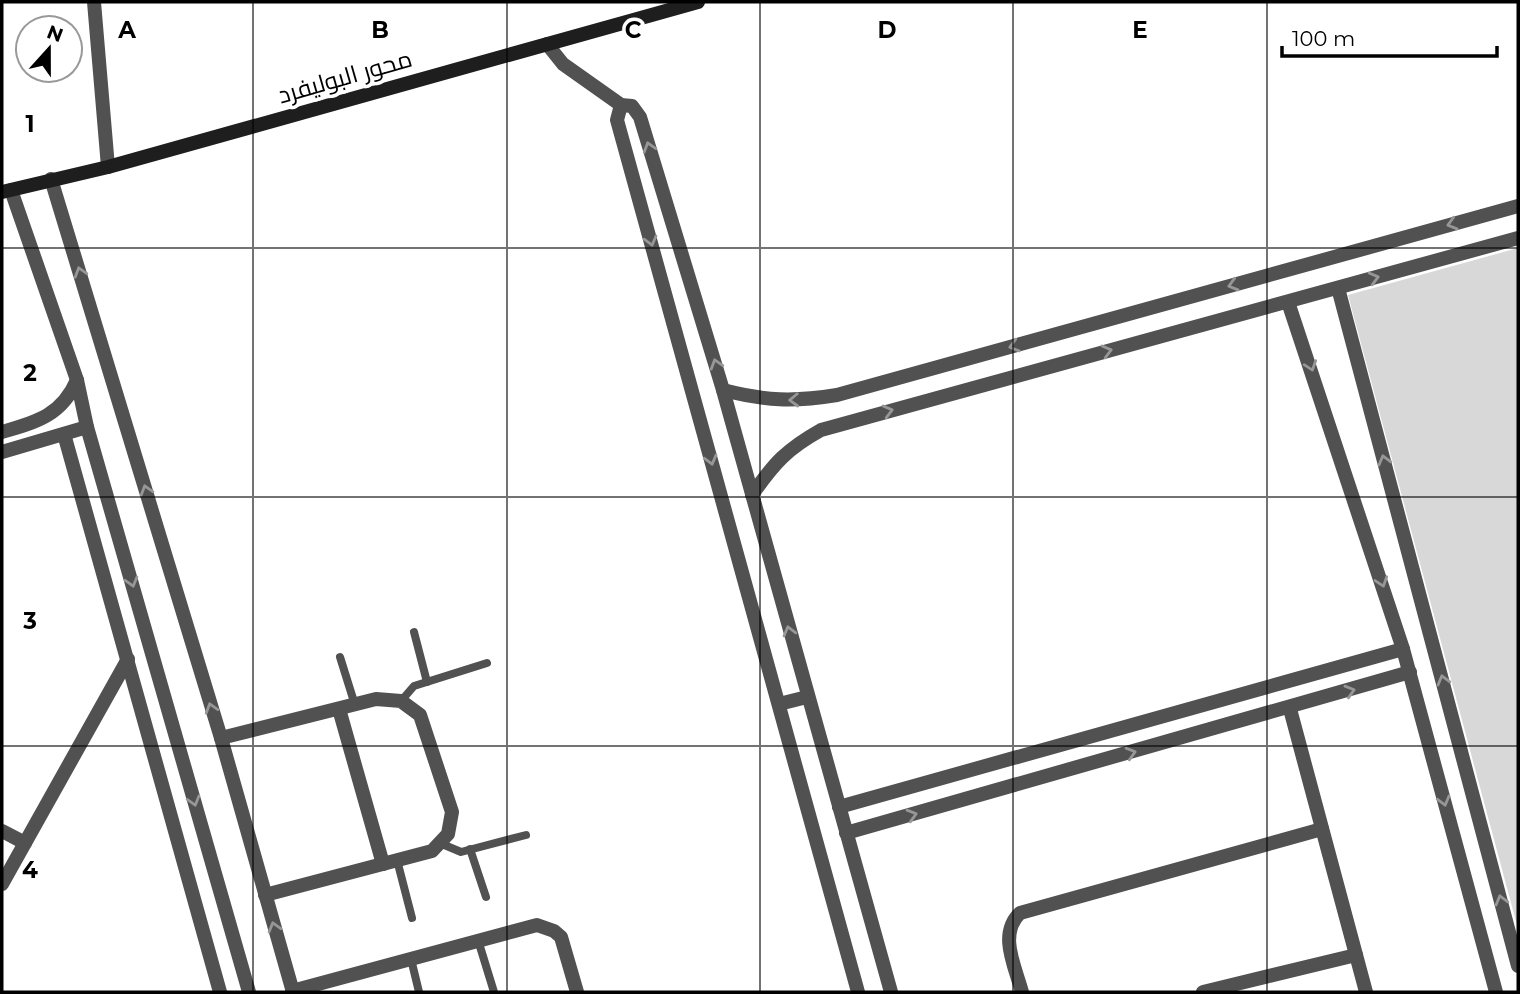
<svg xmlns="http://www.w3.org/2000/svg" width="1520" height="994" viewBox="0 0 1520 994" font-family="Montserrat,Cairo,sans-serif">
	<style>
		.green { fill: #d8d8d8 }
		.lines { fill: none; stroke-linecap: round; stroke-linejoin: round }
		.lane { stroke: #515151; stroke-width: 8 }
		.street { stroke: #515151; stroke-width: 14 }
		.secondary { stroke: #1e1e1e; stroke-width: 14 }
		.oneway { stroke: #979797 }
		.grid { fill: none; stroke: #000; stroke-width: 2; stroke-opacity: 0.55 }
		.labels { text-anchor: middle; stroke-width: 7; stroke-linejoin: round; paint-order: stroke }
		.street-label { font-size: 24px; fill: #000; stroke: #fff }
		.grid-label { font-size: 23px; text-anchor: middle; font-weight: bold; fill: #000; stroke: #fff; stroke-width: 7; stroke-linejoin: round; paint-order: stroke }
	</style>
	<rect width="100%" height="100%" fill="#fff"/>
	<path class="green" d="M 1518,248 L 1518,929 L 1348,295 Z"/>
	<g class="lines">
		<g class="lane">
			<path d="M 414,632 L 427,682"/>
			<path d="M 340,657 L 355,705"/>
			<path d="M 401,701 L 414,686 L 487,663"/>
			<path d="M 442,844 L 461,852 L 526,835"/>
			<path d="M 470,849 L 486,897"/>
			<path d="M 397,860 L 412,918"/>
			<path d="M 478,940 L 494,992"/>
			<path d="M 411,959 L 419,992"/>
		</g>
		<g class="street">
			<path d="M 94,2 L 108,167"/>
			<path d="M 547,44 L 563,64 L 621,105 L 632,106 L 640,117 L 723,390 L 891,992"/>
			<path d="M 621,105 L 617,120 L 858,992"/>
			<path d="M 51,179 L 221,738 L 293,992"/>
			<path d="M 11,190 L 77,380 L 87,427 L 249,992"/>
			<path d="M 1338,288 L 1518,966"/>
			<path d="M 1288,302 L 1403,649 L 1496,992"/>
			<path d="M 723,390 C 766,401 793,402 837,395 L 1518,206"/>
			<path d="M 2,432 C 37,422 62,415 77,380"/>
			<path d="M 64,434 L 220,992"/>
			<path d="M 2,452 L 87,427"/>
			<path d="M 752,495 C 774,463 787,449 821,430 L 1518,238"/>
			<path d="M 779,704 L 807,697"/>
			<path d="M 339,709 L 383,864"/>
			<path d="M 1290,709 L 1366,992"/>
			<path d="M 221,738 L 376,699 L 401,701 L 420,715 L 452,812 L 448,834 L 432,851 L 265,895"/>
			<path d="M 839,807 L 1403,649"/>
			<path d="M 2,831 L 25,843"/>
			<path d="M 846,833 L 1410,672"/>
			<path d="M 2,884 L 128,659"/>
			<path d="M 292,991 L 537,925 L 554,931 L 561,937 L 577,992"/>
			<path d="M 1022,992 C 1015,966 998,934 1020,913 L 1322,829"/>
			<path d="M 1203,992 L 1356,955"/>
		</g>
		<path class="secondary" d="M 2,192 L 108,167 L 698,2"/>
	</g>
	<defs><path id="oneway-chevron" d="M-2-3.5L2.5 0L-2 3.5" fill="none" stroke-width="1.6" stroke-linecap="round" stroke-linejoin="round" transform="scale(1.75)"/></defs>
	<g class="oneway">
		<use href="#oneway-chevron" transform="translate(649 147) rotate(-107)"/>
		<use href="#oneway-chevron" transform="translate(1452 224) rotate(164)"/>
		<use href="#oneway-chevron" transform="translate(651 241) rotate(75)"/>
		<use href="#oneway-chevron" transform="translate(80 272) rotate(-107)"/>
		<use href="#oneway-chevron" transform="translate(1374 278) rotate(-15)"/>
		<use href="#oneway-chevron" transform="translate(1233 285) rotate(164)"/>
		<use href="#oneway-chevron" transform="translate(1014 346) rotate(164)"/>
		<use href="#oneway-chevron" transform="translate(1107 351) rotate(-15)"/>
		<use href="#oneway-chevron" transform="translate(716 364) rotate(-107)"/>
		<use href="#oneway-chevron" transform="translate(1311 366) rotate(71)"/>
		<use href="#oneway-chevron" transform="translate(794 400) rotate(178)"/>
		<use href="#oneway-chevron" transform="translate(888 411) rotate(-15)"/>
		<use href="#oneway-chevron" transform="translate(711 460) rotate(75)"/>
		<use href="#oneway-chevron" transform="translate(1384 460) rotate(-105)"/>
		<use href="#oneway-chevron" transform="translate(146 490) rotate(-107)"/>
		<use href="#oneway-chevron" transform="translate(132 582) rotate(74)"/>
		<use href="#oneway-chevron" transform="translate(1382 582) rotate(72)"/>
		<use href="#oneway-chevron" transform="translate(789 631) rotate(-105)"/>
		<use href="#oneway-chevron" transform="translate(1443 680) rotate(-105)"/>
		<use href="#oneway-chevron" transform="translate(1350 691) rotate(-17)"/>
		<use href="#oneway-chevron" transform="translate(211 708) rotate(-107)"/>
		<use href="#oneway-chevron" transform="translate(1131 753) rotate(-16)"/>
		<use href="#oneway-chevron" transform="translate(194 801) rotate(74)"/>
		<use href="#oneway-chevron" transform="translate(1444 801) rotate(75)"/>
		<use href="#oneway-chevron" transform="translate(912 815) rotate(-16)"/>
		<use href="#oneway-chevron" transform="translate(1501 900) rotate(-105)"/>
		<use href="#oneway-chevron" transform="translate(274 927) rotate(-106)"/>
	</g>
	<path class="grid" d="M 253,2 L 253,992M 507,2 L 507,992M 760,2 L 760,992M 1013,2 L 1013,992M 1267,2 L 1267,992M 2,248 L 1518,248M 2,497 L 1518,497M 2,746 L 1518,746"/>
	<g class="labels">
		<g class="street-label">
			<text transform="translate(345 77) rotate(-16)" y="8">محور البوليفرد</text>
		</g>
	</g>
	<g class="grid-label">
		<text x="127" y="38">A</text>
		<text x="380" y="38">B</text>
		<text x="633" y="38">C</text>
		<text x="887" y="38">D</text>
		<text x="1140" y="38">E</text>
		<text x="30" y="132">1</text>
		<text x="30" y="381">2</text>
		<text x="30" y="629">3</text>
		<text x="30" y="878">4</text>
	</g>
	<rect width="1520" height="994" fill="none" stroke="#000000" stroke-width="7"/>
	<g transform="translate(49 49) rotate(21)"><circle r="33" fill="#ffffff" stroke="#999999" stroke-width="2"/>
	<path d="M0-5L12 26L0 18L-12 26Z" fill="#000000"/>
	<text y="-10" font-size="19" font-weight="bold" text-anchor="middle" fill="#000000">N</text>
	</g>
	<path d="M1282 46v10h215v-10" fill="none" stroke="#000000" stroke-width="3.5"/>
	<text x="1292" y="46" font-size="21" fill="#000000" stroke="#ffffff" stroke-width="5" paint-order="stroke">100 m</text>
</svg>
